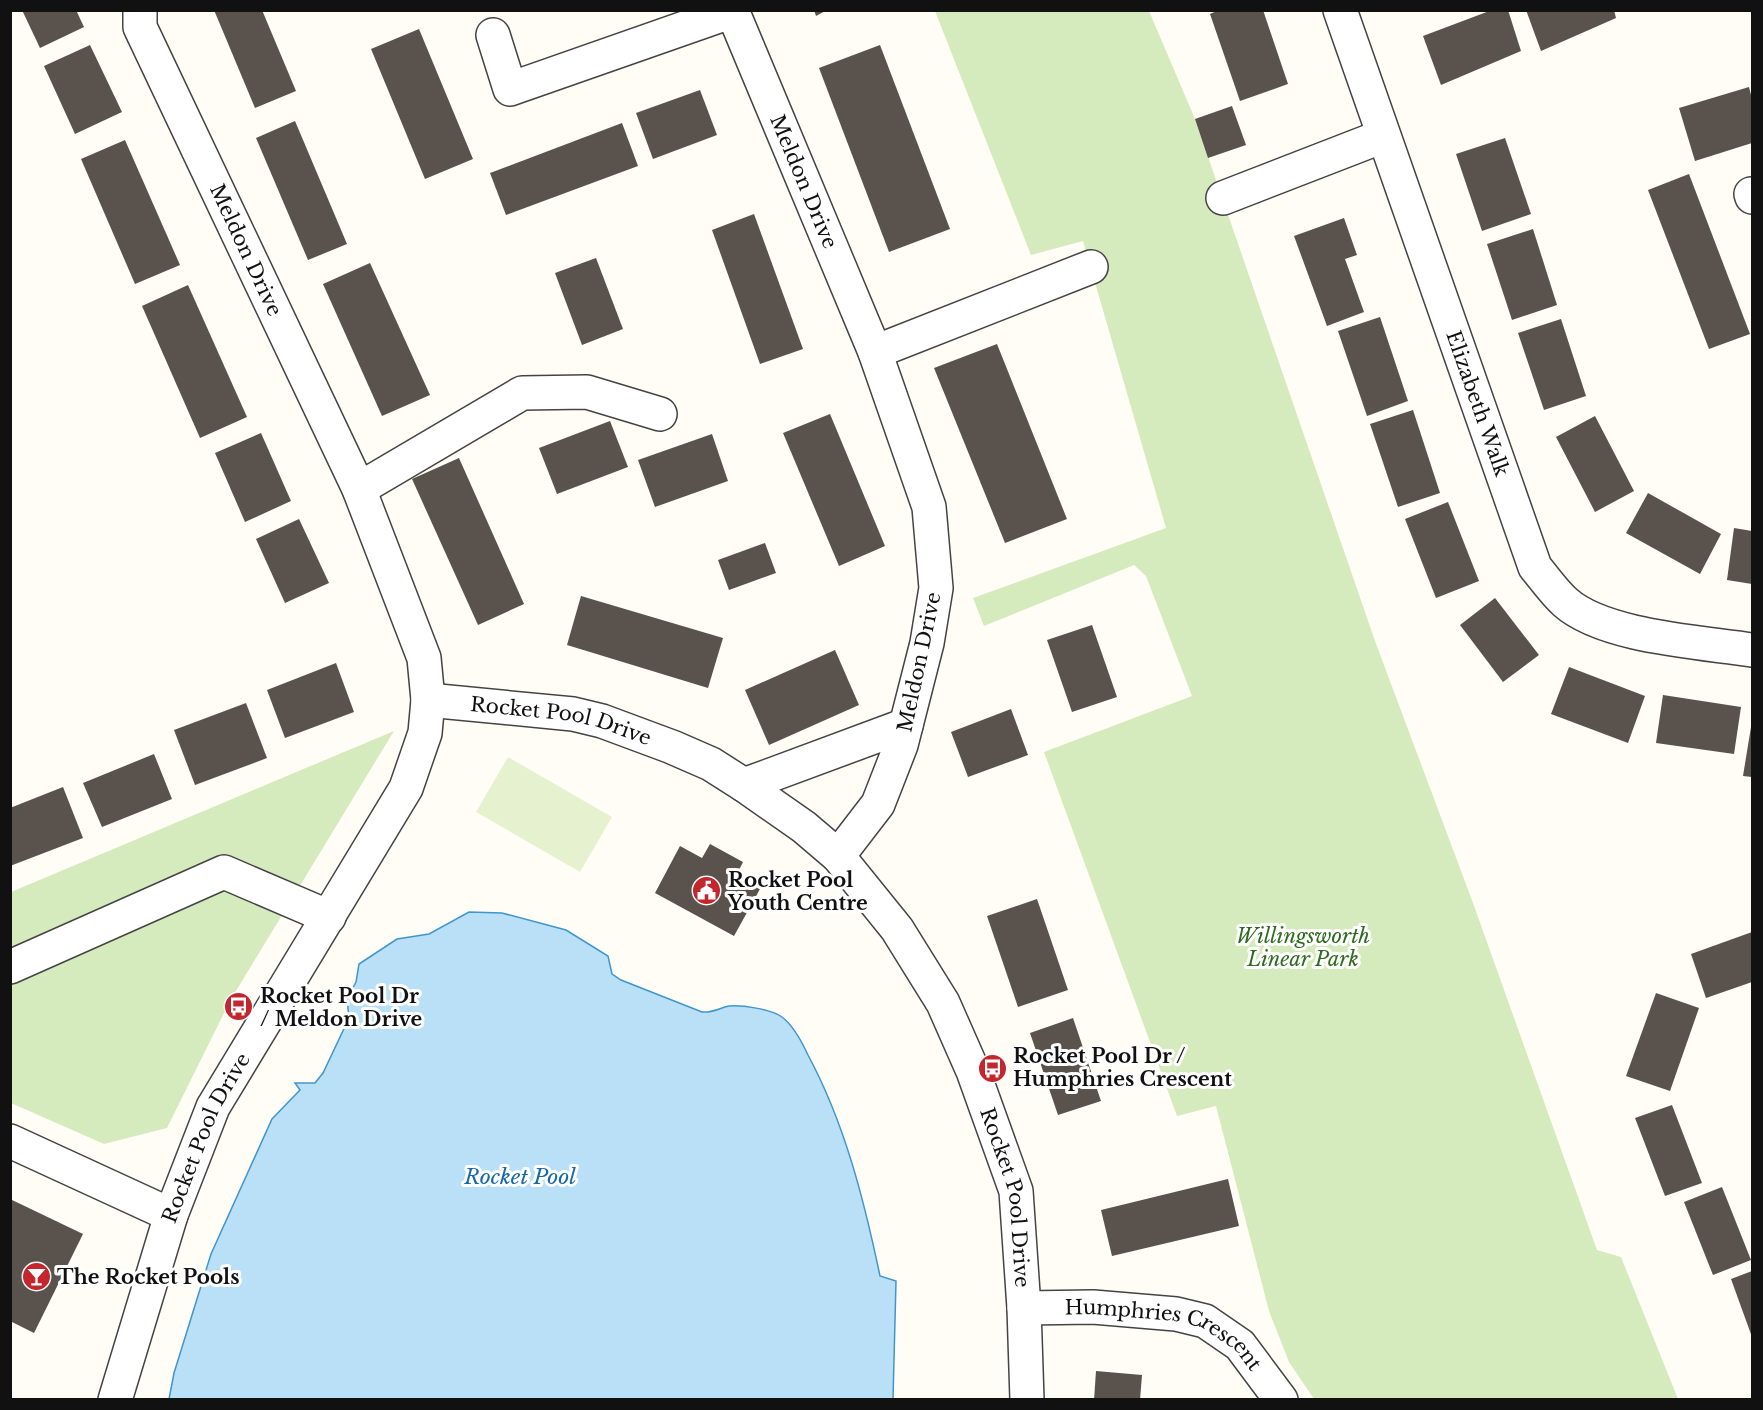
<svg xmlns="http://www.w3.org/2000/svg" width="1763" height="1410" viewBox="0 0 1763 1410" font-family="'Libre Baskerville',serif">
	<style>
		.green { fill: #d5ebbd }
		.pitch { fill: #e6f2cf }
		.water { fill: #b9e0f7; stroke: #3f96cf; stroke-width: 1.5 }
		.building { fill: #5a524d }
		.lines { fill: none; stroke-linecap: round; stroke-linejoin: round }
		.minor-casing { stroke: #444; stroke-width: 36 }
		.minor { stroke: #fff; stroke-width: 33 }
		.labels { text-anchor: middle; stroke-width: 6; stroke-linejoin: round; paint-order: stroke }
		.street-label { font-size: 20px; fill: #111; stroke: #fff }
		.poi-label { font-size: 20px; font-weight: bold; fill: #111; stroke: #fff; text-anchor: start }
		.park-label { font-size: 20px; font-style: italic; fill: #2f6b1f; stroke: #fff }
		.water-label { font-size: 21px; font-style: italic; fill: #1768a6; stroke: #fff }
	</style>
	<rect width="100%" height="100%" fill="#fffdf5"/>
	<g class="green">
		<path d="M 935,11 L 1149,11 L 1195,119 L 1375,641 L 1473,903 L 1597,1250 L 1621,1257 L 1678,1399 L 1314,1399 L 1289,1362 L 1269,1311 L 1216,1106 L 1177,1116 L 1044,752 L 1192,696 L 1146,576 L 1134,565 L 984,626 L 973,598 L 1166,528 L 1083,241 L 1031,255 Z"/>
		<path d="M 394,731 L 231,999 L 167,1128 L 104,1144 L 11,1103 L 11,892 Z"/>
	</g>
	<path class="pitch" d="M 508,757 L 612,817 L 580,872 L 476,812 Z"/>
	<path class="water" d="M 469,912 L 502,913 L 566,930 L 608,956 L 612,974 L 621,980 L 702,1012 C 713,1013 719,1008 729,1006 C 743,1005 770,1009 782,1017 C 794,1026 802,1042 808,1055 C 845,1124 864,1200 880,1276 L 896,1281 L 893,1399 L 169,1399 L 174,1373 L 211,1254 L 272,1119 L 300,1090 L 295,1083 L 315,1083 L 323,1073 L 349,1018 L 347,999 L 356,982 L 359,964 L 397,939 L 429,934 Z"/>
	<g class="building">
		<path d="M 22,10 L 76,10 L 84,27 L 40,48 Z"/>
		<path d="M 214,10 L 262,10 L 296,91 L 255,108 Z"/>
		<path d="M 814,10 L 827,10 L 816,16 Z"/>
		<path d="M 1219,10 L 1263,10 L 1288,84 L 1240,101 L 1210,14 Z"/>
		<path d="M 1492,10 L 1508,10 L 1521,51 L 1441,85 L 1423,36 Z"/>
		<path d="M 1526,10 L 1614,10 L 1616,18 L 1541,51 Z"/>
		<path d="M 419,29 L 473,159 L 425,179 L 371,49 Z"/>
		<path d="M 90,45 L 122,112 L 75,134 L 44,66 Z"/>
		<path d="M 880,45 L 950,229 L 889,252 L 819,68 Z"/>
		<path d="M 1749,87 L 1752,99 L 1752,143 L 1695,161 L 1679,108 Z"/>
		<path d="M 700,90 L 717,135 L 653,159 L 636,113 Z"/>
		<path d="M 1232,106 L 1246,145 L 1208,158 L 1195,119 Z"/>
		<path d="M 295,121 L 347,244 L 308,260 L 256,138 Z"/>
		<path d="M 622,123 L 638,166 L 506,215 L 490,173 Z"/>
		<path d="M 1505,138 L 1531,214 L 1482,231 L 1456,154 Z"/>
		<path d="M 125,140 L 180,265 L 135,284 L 81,159 Z"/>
		<path d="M 1689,174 L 1750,334 L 1709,349 L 1648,190 Z"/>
		<path d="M 754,214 L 803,349 L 760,364 L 712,230 Z"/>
		<path d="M 1344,218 L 1357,255 L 1345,259 L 1364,312 L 1327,326 L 1294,236 Z"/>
		<path d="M 1533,229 L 1557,305 L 1512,320 L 1487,244 Z"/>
		<path d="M 596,258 L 623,329 L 582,345 L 555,273 Z"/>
		<path d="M 370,263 L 430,395 L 382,416 L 323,284 Z"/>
		<path d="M 188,285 L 247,417 L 200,438 L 142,306 Z"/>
		<path d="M 1380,317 L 1408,401 L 1367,416 L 1338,331 Z"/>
		<path d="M 1561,319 L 1586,396 L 1544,410 L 1518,333 Z"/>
		<path d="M 997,344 L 1067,519 L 1005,543 L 934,368 Z"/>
		<path d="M 1413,410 L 1440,493 L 1398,507 L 1370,424 Z"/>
		<path d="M 830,414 L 885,546 L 839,566 L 783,433 Z"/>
		<path d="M 1595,416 L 1634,491 L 1595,512 L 1556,437 Z"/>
		<path d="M 610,421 L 628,467 L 557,494 L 539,448 Z"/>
		<path d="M 261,433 L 291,501 L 245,522 L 215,453 Z"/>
		<path d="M 712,434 L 728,481 L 655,507 L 638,460 Z"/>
		<path d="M 459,458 L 524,604 L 478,625 L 412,479 Z"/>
		<path d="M 1648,493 L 1721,534 L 1700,574 L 1626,533 Z"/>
		<path d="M 1448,502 L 1479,581 L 1436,598 L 1405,519 Z"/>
		<path d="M 299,519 L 329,583 L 285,603 L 256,539 Z"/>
		<path d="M 1734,528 L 1752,531 L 1752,584 L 1727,580 Z"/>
		<path d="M 765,543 L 776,573 L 729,590 L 718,560 Z"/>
		<path d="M 581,596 L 723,638 L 708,688 L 567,645 Z"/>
		<path d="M 1495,598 L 1539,655 L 1503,682 L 1460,625 Z"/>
		<path d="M 1092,625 L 1117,697 L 1072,712 L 1047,640 Z"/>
		<path d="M 835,650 L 859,705 L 769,745 L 745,690 Z"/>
		<path d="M 336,663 L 354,712 L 285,738 L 267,690 Z"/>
		<path d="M 1569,667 L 1645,696 L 1628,743 L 1551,714 Z"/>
		<path d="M 1663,695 L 1741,707 L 1734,754 L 1656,743 Z"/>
		<path d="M 246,703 L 267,758 L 195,785 L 174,730 Z"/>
		<path d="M 1011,709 L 1028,755 L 968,777 L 951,732 Z"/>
		<path d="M 1751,727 L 1752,727 L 1752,777 L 1743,776 Z"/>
		<path d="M 154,754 L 172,799 L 102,827 L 83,783 Z"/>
		<path d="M 63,787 L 83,838 L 10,866 L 10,808 Z"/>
		<path d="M 710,844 L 743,862 L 736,876 L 760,889 L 734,936 L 655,893 L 680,846 L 702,858 Z"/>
		<path d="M 1037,899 L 1068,990 L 1018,1007 L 987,916 Z"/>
		<path d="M 1752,932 L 1752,982 L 1706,998 L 1691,954 Z"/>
		<path d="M 1656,993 L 1699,1008 L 1670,1091 L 1626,1076 Z"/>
		<path d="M 1073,1018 L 1101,1101 L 1058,1115 L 1030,1033 Z"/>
		<path d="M 1672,1105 L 1702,1183 L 1665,1196 L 1635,1118 Z"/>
		<path d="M 1228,1179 L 1239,1226 L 1112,1256 L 1101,1210 Z"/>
		<path d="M 1722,1187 L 1751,1260 L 1713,1275 L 1684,1202 Z"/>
		<path d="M 10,1199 L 83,1234 L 34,1333 L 10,1321 Z"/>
		<path d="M 1752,1271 L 1752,1337 L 1731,1279 Z"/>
		<path d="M 1096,1371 L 1142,1375 L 1140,1400 L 1094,1400 Z"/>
	</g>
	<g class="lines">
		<defs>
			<g id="minor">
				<path id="s1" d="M 732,10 L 875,352 L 929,507 L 936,588 L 927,643 L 901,745 L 878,804 L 838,856"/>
				<path id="s2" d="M 1340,10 L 1535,567 C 1545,579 1554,592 1565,602 C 1604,637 1701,642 1752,650"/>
				<path d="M 493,35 L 510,89 L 733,11"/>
				<path d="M 1751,194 L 1752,197"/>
				<path d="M 1223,198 L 1383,136"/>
				<path d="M 875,352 L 1091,267"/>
				<path d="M 359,489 L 522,393 L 587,392 L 660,414"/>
				<path id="s3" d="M 428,700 L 573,714 L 602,721 L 672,747 L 711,764 L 744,785 L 804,827 L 838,856 L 897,929 L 943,1003 L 973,1071 L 1016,1191 L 1024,1308 L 1027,1400"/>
				<path d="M 744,785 L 906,725"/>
				<path d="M 10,967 L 224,872 L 329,917"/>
				<path d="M 10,1141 L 171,1215"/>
				<path id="s4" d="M 1024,1308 L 1093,1307 L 1176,1314 L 1205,1321 L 1240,1345 L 1281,1400"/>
				<path id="s5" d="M 115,1400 L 171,1215 L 213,1107 L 406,788 L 425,733 L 428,700 L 424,658 L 359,489 L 140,27 L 140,10"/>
			</g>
		</defs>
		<use href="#minor" class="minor-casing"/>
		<use href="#minor" class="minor"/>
	</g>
	<defs>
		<symbol id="civic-disc" viewBox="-11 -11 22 22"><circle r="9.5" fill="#c4262e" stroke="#fff"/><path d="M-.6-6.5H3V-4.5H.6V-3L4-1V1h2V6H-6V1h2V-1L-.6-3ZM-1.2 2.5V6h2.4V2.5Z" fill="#fff"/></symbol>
		<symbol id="bus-disc" viewBox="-11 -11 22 22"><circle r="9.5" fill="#c4262e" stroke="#fff"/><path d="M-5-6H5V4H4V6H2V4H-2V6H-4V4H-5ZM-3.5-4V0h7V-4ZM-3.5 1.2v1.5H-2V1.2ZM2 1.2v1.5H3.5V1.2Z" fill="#fff"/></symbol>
		<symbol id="bar-disc" viewBox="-11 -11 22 22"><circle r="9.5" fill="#c4262e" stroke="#fff"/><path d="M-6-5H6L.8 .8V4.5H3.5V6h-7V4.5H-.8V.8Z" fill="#fff"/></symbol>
	</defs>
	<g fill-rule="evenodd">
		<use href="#civic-disc" x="690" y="874" width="33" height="33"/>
		<use href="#bus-disc" x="222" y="990" width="33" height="33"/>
		<use href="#bus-disc" x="976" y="1052" width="33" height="33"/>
		<use href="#bar-disc" x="20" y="1260" width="33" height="33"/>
	</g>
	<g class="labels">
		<g class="street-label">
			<text dy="7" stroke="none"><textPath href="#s1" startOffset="186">Meldon Drive</textPath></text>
			<text transform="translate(246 250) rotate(65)" y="7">Meldon Drive</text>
			<text dy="7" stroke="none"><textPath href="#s2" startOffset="417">Elizabeth Walk</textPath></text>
			<text transform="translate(919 662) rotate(-78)" y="7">Meldon Drive</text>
			<text dy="7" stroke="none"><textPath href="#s3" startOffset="135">Rocket Pool Drive</textPath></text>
			<text dy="7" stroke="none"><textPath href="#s5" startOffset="278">Rocket Pool Drive</textPath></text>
			<text dy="7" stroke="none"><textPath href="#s3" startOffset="837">Rocket Pool Drive</textPath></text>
			<text dy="7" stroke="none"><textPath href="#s4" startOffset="147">Humphries Crescent</textPath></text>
		</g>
		<g class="poi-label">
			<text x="728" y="887">Rocket Pool<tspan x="728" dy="23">Youth Centre</tspan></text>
			<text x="260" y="1003">Rocket Pool Dr<tspan x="260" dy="23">/ Meldon Drive</tspan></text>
			<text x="1013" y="1063">Rocket Pool Dr /<tspan x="1013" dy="23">Humphries Crescent</tspan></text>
			<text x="57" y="1284">The Rocket Pools</text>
		</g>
		<g class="park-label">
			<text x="1303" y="943">Willingsworth<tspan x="1303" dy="23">Linear Park</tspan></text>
		</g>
		<g class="water-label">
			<text x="520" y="1184">Rocket Pool</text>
		</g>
	</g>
	<rect width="1763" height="1410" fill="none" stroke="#111111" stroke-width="24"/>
</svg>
